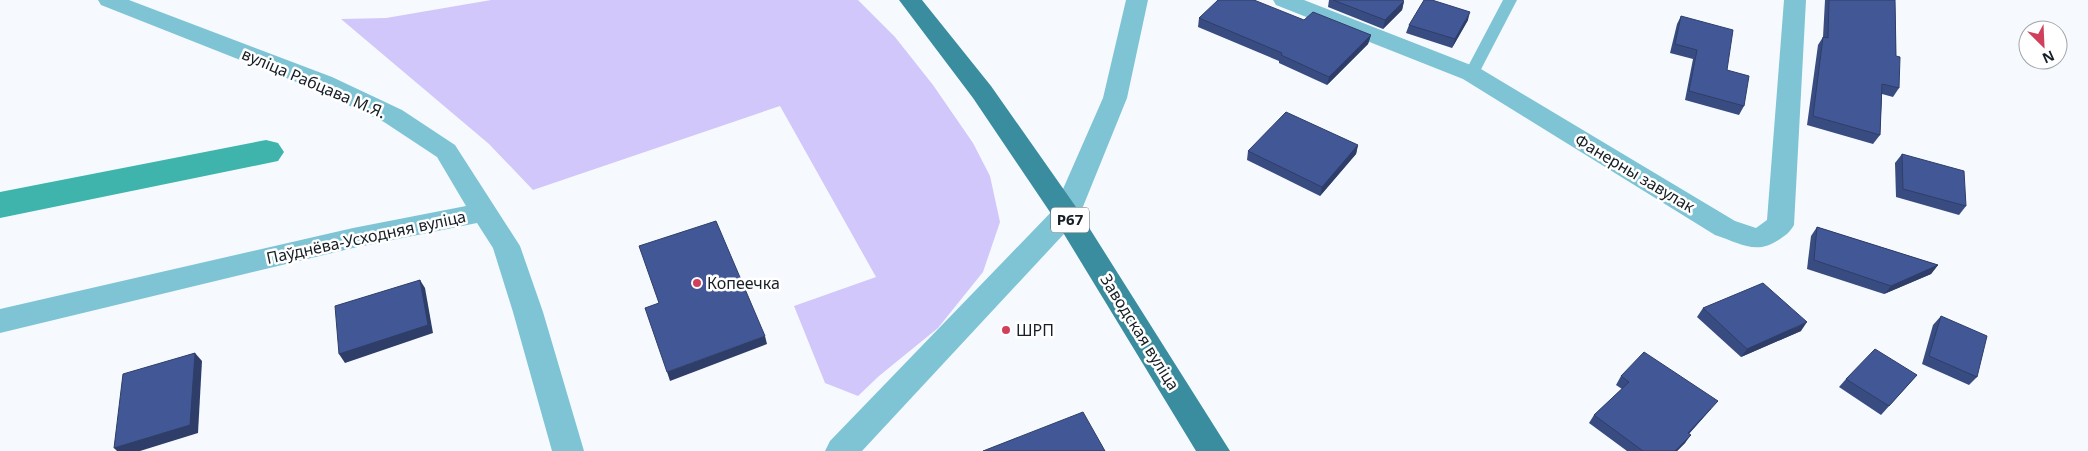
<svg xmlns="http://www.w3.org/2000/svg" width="2088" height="451" viewBox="0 0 2088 451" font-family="'Noto Sans',sans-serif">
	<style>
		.green { fill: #d2c7fa }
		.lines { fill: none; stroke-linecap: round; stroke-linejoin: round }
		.canal { fill: #3eb4ac; fill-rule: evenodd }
		.service { fill: #7ec4d5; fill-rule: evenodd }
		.minor { fill: #7ec4d5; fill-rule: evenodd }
		.tertiary { fill: #7ec4d5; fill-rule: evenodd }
		.primary { fill: #3a8d9f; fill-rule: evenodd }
		.wall { fill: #394c81 }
		.shaded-wall { fill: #2e3e69 }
		.building { fill: #425896; stroke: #2e3e69 }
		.poi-dot { fill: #d0405b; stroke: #fff; stroke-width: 2 }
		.labels { text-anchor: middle; stroke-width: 5; stroke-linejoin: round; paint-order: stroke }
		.shield { fill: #fff; stroke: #5d6267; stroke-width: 1 }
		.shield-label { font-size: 15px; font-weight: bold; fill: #171f26 }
		.street-label { font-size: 16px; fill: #171f26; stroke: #fff }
		.poi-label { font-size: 16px; fill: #171f26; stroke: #fff; text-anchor: start }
	</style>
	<rect width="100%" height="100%" fill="#f6fafe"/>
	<path class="green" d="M 491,0 L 858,0 L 895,37 L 933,85 L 973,143 L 990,176 L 1000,222 L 983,272 L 938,328 L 879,376 L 858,396 L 825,383 L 794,306 L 876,277 L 780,106 L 533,190 L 489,144 L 341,19 L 386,18 Z"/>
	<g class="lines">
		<path class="canal" d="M 266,140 L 278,143 L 284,152 L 278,161 L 0,218 L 0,192 Z"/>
		<path class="service" d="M 1503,0 L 1517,0 L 1477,77 L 1467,77 L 1464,74 Z"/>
		<g class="minor">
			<path d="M 98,0 L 129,0 L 332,77 L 402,110 L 455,145 L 520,246 L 543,312 L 584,451 L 552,451 L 513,312 L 493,248 L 477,223 L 353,248 L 0,333 L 0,309 L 353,228 L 466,206 L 437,157 L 384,122 L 314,89 L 101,5 Z"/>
			<path d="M 1273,0 L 1304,0 L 1481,69 L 1735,221 L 1756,228 L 1767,220 L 1784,0 L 1806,0 L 1794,225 C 1790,232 1786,235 1780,239 C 1756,256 1740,243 1715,235 L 1463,79 L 1276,5 Z"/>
			<path d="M 1066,204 L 1076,207 L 1080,214 L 1076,221 L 862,451 L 825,451 L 830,441 L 1056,207 Z"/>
		</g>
		<path class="tertiary" d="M 1126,0 L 1148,0 L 1127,98 L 1080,214 L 1076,221 L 1066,224 L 1056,221 L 1052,214 L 1103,98 Z"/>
		<path class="primary" d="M 899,0 L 922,0 L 991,86 L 1076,207 L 1230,451 L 1196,451 L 1056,221 L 973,98 Z"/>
	</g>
	<g class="wall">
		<path d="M 1329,0 L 1402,0 L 1404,1 L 1402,10 L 1383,29 L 1328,7 Z"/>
		<path d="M 1825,0 L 1895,0 L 1896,56 L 1899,88 L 1893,97 L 1882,94 L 1880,135 L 1873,144 L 1807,125 L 1818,45 L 1823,37 Z"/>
		<path d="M 1681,16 L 1727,70 L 1744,106 L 1739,115 L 1685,100 L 1693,59 L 1670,53 L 1677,24 Z"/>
		<path d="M 1199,18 L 1304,20 L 1371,35 L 1368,44 L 1327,85 L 1279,63 L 1279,61 L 1198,27 Z"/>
		<path d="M 1468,20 L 1452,48 L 1406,33 L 1409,25 Z"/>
		<path d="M 1358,145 L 1356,154 L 1320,196 L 1247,160 L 1248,151 Z"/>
		<path d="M 1902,154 L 1966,206 L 1959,215 L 1896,197 L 1895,163 Z"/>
		<path d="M 1817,227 L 1938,265 L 1931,274 L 1884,294 L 1807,269 L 1811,236 Z"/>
		<path d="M 1703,308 L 1801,331 L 1741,357 L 1697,317 Z"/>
		<path d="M 1941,316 L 1977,377 L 1969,385 L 1922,364 L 1933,325 Z"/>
		<path d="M 1917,375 L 1881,415 L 1839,387 L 1846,379 Z"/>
		<path d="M 1621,376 L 1711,409 L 1689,434 L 1685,443 L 1677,451 L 1627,451 L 1589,423 L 1594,415 L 1622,389 L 1616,385 Z"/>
	</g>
	<g class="shaded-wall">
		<path d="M 1404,1 L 1402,10 L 1383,29 L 1385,20 Z"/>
		<path d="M 1470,12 L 1468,20 L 1452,48 L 1455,39 Z"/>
		<path d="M 1371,35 L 1368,44 L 1327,85 L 1329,77 Z"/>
		<path d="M 1358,145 L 1356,154 L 1320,196 L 1322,187 Z"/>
		<path d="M 1938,265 L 1931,274 L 1884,294 L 1891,286 Z"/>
		<path d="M 420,280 L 425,288 L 433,333 L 345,363 L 339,354 Z"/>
		<path d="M 1807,322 L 1801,331 L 1741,357 L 1747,349 Z"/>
		<path d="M 765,336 L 767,344 L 670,381 L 667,372 Z"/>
		<path d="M 195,353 L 202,361 L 198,433 L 140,451 L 117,451 L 114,448 Z"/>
		<path d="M 1718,401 L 1711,409 L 1682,441 L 1688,433 Z"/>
		<path d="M 1691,435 L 1685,443 L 1677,451 L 1675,451 Z"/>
	</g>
	<g class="building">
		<path d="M 1218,0 L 1254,0 L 1304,20 L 1313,12 L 1371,35 L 1329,77 L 1281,55 L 1282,53 L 1199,18 Z"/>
		<path d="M 1333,0 L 1402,0 L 1404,1 L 1385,20 Z"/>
		<path d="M 1424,0 L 1432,0 L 1470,12 L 1455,39 L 1409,25 Z"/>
		<path d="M 1829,0 L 1895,0 L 1896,56 L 1900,57 L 1899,88 L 1882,84 L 1880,135 L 1813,116 L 1823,37 L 1828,38 Z"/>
		<path d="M 1681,16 L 1733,30 L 1727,70 L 1749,76 L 1744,106 L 1689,91 L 1697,50 L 1675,44 Z"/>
		<path d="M 1286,112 L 1358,145 L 1322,187 L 1248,151 Z"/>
		<path d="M 1902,154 L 1964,171 L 1966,206 L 1903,189 Z"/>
		<path d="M 716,221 L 765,336 L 667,372 L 645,308 L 659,303 L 639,246 Z"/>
		<path d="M 1817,227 L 1938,265 L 1891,286 L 1814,260 Z"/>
		<path d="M 420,280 L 428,325 L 339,354 L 335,306 Z"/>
		<path d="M 1763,283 L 1807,322 L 1747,349 L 1703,308 Z"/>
		<path d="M 1941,316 L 1987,336 L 1977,377 L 1929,356 Z"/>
		<path d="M 1875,349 L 1917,375 L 1889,406 L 1846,379 Z"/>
		<path d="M 1644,352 L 1718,401 L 1688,433 L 1691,435 L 1675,451 L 1643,451 L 1594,415 L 1629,382 L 1621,376 Z"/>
		<path d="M 195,353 L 190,425 L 114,448 L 123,374 Z"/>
		<path d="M 1083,412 L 1105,451 L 983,451 Z"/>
	</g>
	<g class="poi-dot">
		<circle cx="697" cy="283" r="5"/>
		<circle cx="1006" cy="330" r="5"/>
	</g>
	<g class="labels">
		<rect class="shield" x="1051" y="207.5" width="38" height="25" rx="4"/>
		<g class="shield-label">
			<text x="1070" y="225">Р67</text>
		</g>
		<g class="street-label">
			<text transform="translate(314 83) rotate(23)" y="6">вуліца Рабцава М.Я.</text>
			<text transform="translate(1635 173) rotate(31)" y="6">Фанерны завулак</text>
			<text transform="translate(366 237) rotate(-12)" y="6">Паўднёва-Усходняя вуліца</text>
			<text transform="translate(1140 332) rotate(58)" y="6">Заводская вуліца</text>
		</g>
		<g class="poi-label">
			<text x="707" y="289">Копеечка</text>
			<text x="1016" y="336">ШРП</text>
		</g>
	</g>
	<g transform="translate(2043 45) rotate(156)"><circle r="24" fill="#ffffff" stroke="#a2a5a8"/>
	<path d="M0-4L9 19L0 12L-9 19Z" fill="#d0405b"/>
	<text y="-8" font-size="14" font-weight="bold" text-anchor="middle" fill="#171f26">N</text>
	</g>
</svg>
